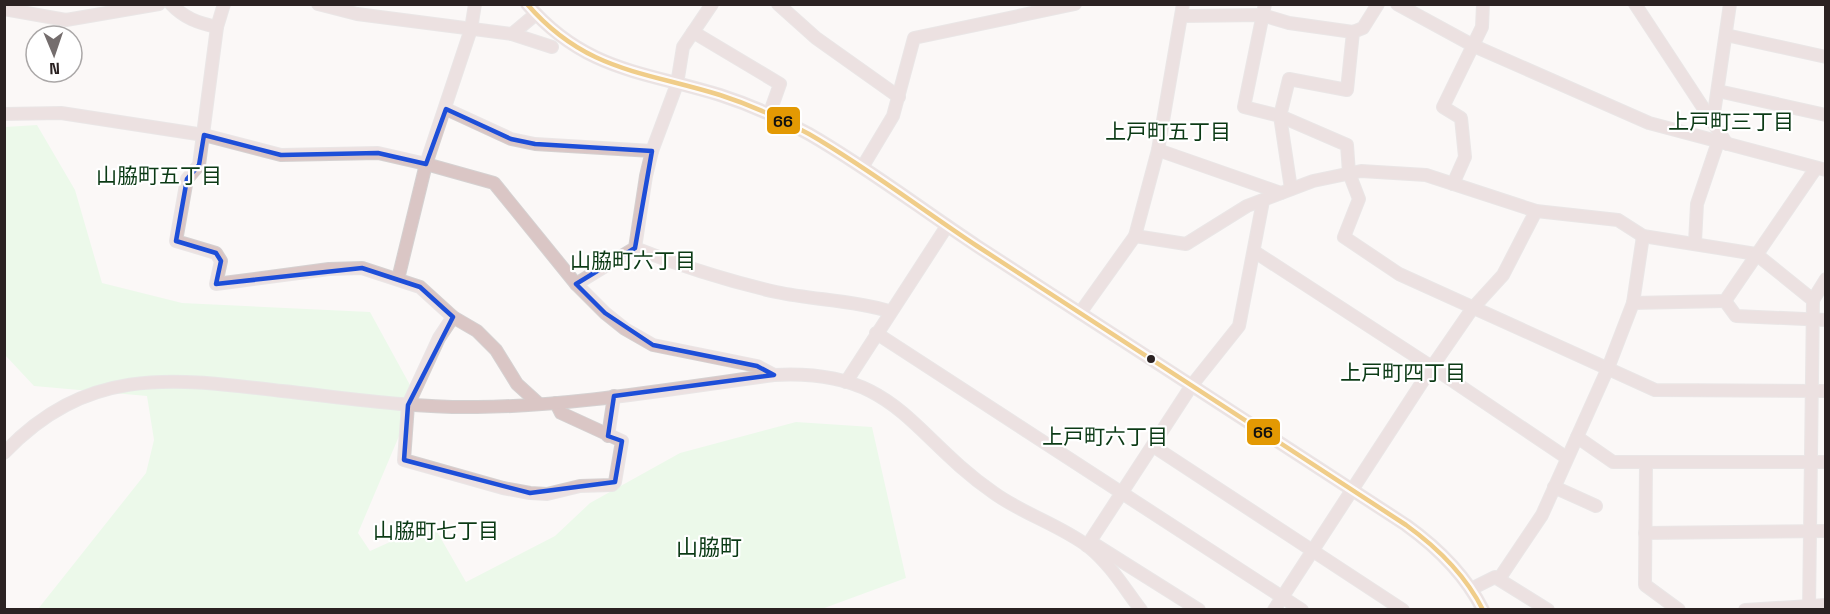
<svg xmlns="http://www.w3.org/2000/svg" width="1830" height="614" viewBox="0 0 1830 614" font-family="'Space Grotesk','Noto Sans JP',sans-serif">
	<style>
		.green { fill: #d9fbda }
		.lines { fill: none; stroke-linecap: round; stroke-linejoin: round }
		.minor-casing { stroke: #d5d1d1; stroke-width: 14 }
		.minor { stroke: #dac6c5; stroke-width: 12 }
		.bus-1-casing { stroke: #fff; stroke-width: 9 }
		.bus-1 { stroke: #e39903; stroke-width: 4.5 }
		.marked { fill: none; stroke: #1d4ed8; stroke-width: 4.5; stroke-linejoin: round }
		.bus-dot { fill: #2b2222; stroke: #fff; stroke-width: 2 }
		.labels { text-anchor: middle; stroke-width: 4.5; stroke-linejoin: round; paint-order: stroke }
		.neighbourhood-label { font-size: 21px; fill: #0b3a15; stroke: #fff }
		.quarter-label { font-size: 22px; fill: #0b3a15; stroke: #fff }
		.line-badge { stroke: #fff; stroke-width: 2 }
		.pale-badge-label { font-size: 16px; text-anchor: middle; font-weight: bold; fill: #111 }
	</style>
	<rect width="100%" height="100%" fill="#fbf8f7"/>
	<path class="green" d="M 37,125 L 75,190 L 102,283 L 182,303 L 370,312 L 416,396 L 358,533 L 370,551 L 432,523 L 466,582 L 555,536 L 590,503 L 680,453 L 796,422 L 872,427 L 906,578 L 819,610 L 38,609 L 146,473 L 154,440 L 147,396 L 34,386 L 5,355 L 5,127 Z"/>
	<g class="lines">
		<defs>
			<g id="minor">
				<path d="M 171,4 C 184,18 198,23 217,27"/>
				<path d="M 224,4 L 217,27 L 199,165 L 187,179 L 176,241 L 216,253 L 221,261 L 216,284 L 329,269 L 362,268 L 420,287 L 453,317 L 477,331 L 496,350 L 517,384 L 539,404"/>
				<path d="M 318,4 L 357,14 L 512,34 L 536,14"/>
				<path d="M 527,4 C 585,71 642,71 720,95 C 751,105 780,118 809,134 C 868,168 921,209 977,246 C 1120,338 1263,432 1406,525 C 1438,548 1465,574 1483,610"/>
				<path d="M 778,4 L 816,38 L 899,97"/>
				<path d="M 1265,4 L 1244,107 L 1280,116 L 1291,189"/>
				<path d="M 1378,4 L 1363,28 L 1353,32 L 1347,90 L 1289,79 L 1280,116 L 1347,145 L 1349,173 L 1359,199 L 1344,237 L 1399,274 L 1655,390 L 1826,391"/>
				<path d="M 1397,4 L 1474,46 L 1649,123 L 1826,170"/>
				<path d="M 1635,4 L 1727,144"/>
				<path d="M 4,9 L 66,20 L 159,4"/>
				<path d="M 1183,16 L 1262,15 L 1289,23 L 1353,32"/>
				<path d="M 693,32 L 780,84 L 770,112"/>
				<path d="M 512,34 L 552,47"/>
				<path d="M 1726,35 L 1826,57"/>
				<path d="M 1718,91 L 1826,115"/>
				<path d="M 446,109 L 511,139 L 535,144 L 652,151"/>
				<path d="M 4,114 L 61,113 L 204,135 L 281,155 L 378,153 L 426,164 L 494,183 L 576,284 L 605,313 L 625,329 L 653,345 L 757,366 L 774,375"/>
				<path d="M 1713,120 L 1730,4"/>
				<path d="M 1158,150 L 1281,193"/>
				<path d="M 863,166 L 893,116 L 914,38 L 1075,4"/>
				<path d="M 1453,184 L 1465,157 L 1461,118 L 1443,107 L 1482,27 L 1483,4"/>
				<path d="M 1135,236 L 1186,244 L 1247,206 L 1313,181 L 1361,171 L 1426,175 L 1536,211 L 1618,220 L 1643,236 L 1756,254 L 1813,300 L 1809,610"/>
				<path d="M 1695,242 L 1697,204 L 1718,142"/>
				<path d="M 635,248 C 681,266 728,281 776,292 C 814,300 852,300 889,311"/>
				<path d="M 1255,252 L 1432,367 L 1567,458"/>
				<path d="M 398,279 L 426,164 L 471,29 L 475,4"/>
				<path d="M 576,284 L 635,248 L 646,176 L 652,151 L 677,84 L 683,47 L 712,4"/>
				<path d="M 1813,300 L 1826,279"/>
				<path d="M 1725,301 L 1816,168"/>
				<path d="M 1725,301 L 1736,316 L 1826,320"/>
				<path d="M 1633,303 L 1725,301"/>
				<path d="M 1080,313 L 1135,236 L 1158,150 L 1183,4"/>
				<path d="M 453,317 L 439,338 L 408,405 L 404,460 L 503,488 L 530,493 L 547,494 L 580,486 L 612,485 L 615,482 L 622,441 L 561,413 L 556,403"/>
				<path d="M 876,333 L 1302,610"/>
				<path d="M 846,382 L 947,226"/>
				<path d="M 608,436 L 614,396"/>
				<path d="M 1577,437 L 1613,462 L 1826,462"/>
				<path d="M 1153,446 L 1403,610"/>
				<path d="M 4,453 C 88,365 173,378 282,391 C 347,398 411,408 477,407 C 576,406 676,388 774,375 C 897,368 909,434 994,493 C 1023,514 1060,525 1089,547 C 1110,564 1125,589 1141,610"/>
				<path d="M 1646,463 L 1645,585 L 1679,610"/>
				<path d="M 1554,487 L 1596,506"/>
				<path d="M 1645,533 L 1826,531"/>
				<path d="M 1091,542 L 1199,610"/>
				<path d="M 1087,546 L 1192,385 L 1239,326 L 1263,201"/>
				<path d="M 1499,579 L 1542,515 L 1608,368 L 1633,303 L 1643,236"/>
				<path d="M 1471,589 L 1495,577 L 1548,610"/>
				<path d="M 1274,610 L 1432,367 L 1472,309 L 1503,275 L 1536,211"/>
				<path d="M 1745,610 L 1826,605"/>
			</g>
		</defs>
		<use href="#minor" class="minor-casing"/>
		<use href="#minor" class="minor"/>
		<defs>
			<path id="bus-1" d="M 527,4 C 585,71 642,71 720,95 C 751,105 780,118 809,134 C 868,168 921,209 977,246 C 1120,338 1263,432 1406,525 C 1438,548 1465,574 1483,610"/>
		</defs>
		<use href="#bus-1" class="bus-1-casing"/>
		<use href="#bus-1" class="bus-1"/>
	</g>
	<path d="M0 0H1830V614H0ZM 446,109 L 511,139 L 535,144 L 652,151 L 635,248 L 576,284 L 605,313 L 653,345 L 757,366 L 774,375 L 614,396 L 608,436 L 622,441 L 615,482 L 530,493 L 404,460 L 408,405 L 453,317 L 420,287 L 362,268 L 216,284 L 221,261 L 216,253 L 176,241 L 187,179 L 199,165 L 204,135 L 281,155 L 378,153 L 426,164 Z" fill="#fbf8f7" fill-opacity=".55" fill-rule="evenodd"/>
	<path class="marked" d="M 446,109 L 511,139 L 535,144 L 652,151 L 635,248 L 576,284 L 605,313 L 653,345 L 757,366 L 774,375 L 614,396 L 608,436 L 622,441 L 615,482 L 530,493 L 404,460 L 408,405 L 453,317 L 420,287 L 362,268 L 216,284 L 221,261 L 216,253 L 176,241 L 187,179 L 199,165 L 204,135 L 281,155 L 378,153 L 426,164 Z"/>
	<circle class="bus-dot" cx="1151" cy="359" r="5"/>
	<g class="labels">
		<g class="neighbourhood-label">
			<text x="1731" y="129">上戸町三丁目</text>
			<text x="1168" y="139">上戸町五丁目</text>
			<text x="159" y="183">山脇町五丁目</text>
			<text x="633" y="268">山脇町六丁目</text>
			<text x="1403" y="380">上戸町四丁目</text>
			<text x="1105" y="444">上戸町六丁目</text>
			<text x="436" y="538">山脇町七丁目</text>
		</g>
		<g class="quarter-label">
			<text x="709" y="555">山脇町</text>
		</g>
	</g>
	<g class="line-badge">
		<rect x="766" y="106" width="35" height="29" rx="6" fill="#e39903"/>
		<rect x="1246" y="418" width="35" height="28" rx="6" fill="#e39903"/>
	</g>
	<g class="pale-badge-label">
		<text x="783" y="127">66</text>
		<text x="1263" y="438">66</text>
	</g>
	<rect width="1830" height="614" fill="none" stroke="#2b2222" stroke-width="12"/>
	<g transform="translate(54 54) rotate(178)"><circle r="28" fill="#ffffff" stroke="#aaa7a7" stroke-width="1.5"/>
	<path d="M0-4.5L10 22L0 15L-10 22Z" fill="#746d6d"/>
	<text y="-9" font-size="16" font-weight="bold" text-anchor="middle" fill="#2b2222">N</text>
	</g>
</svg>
